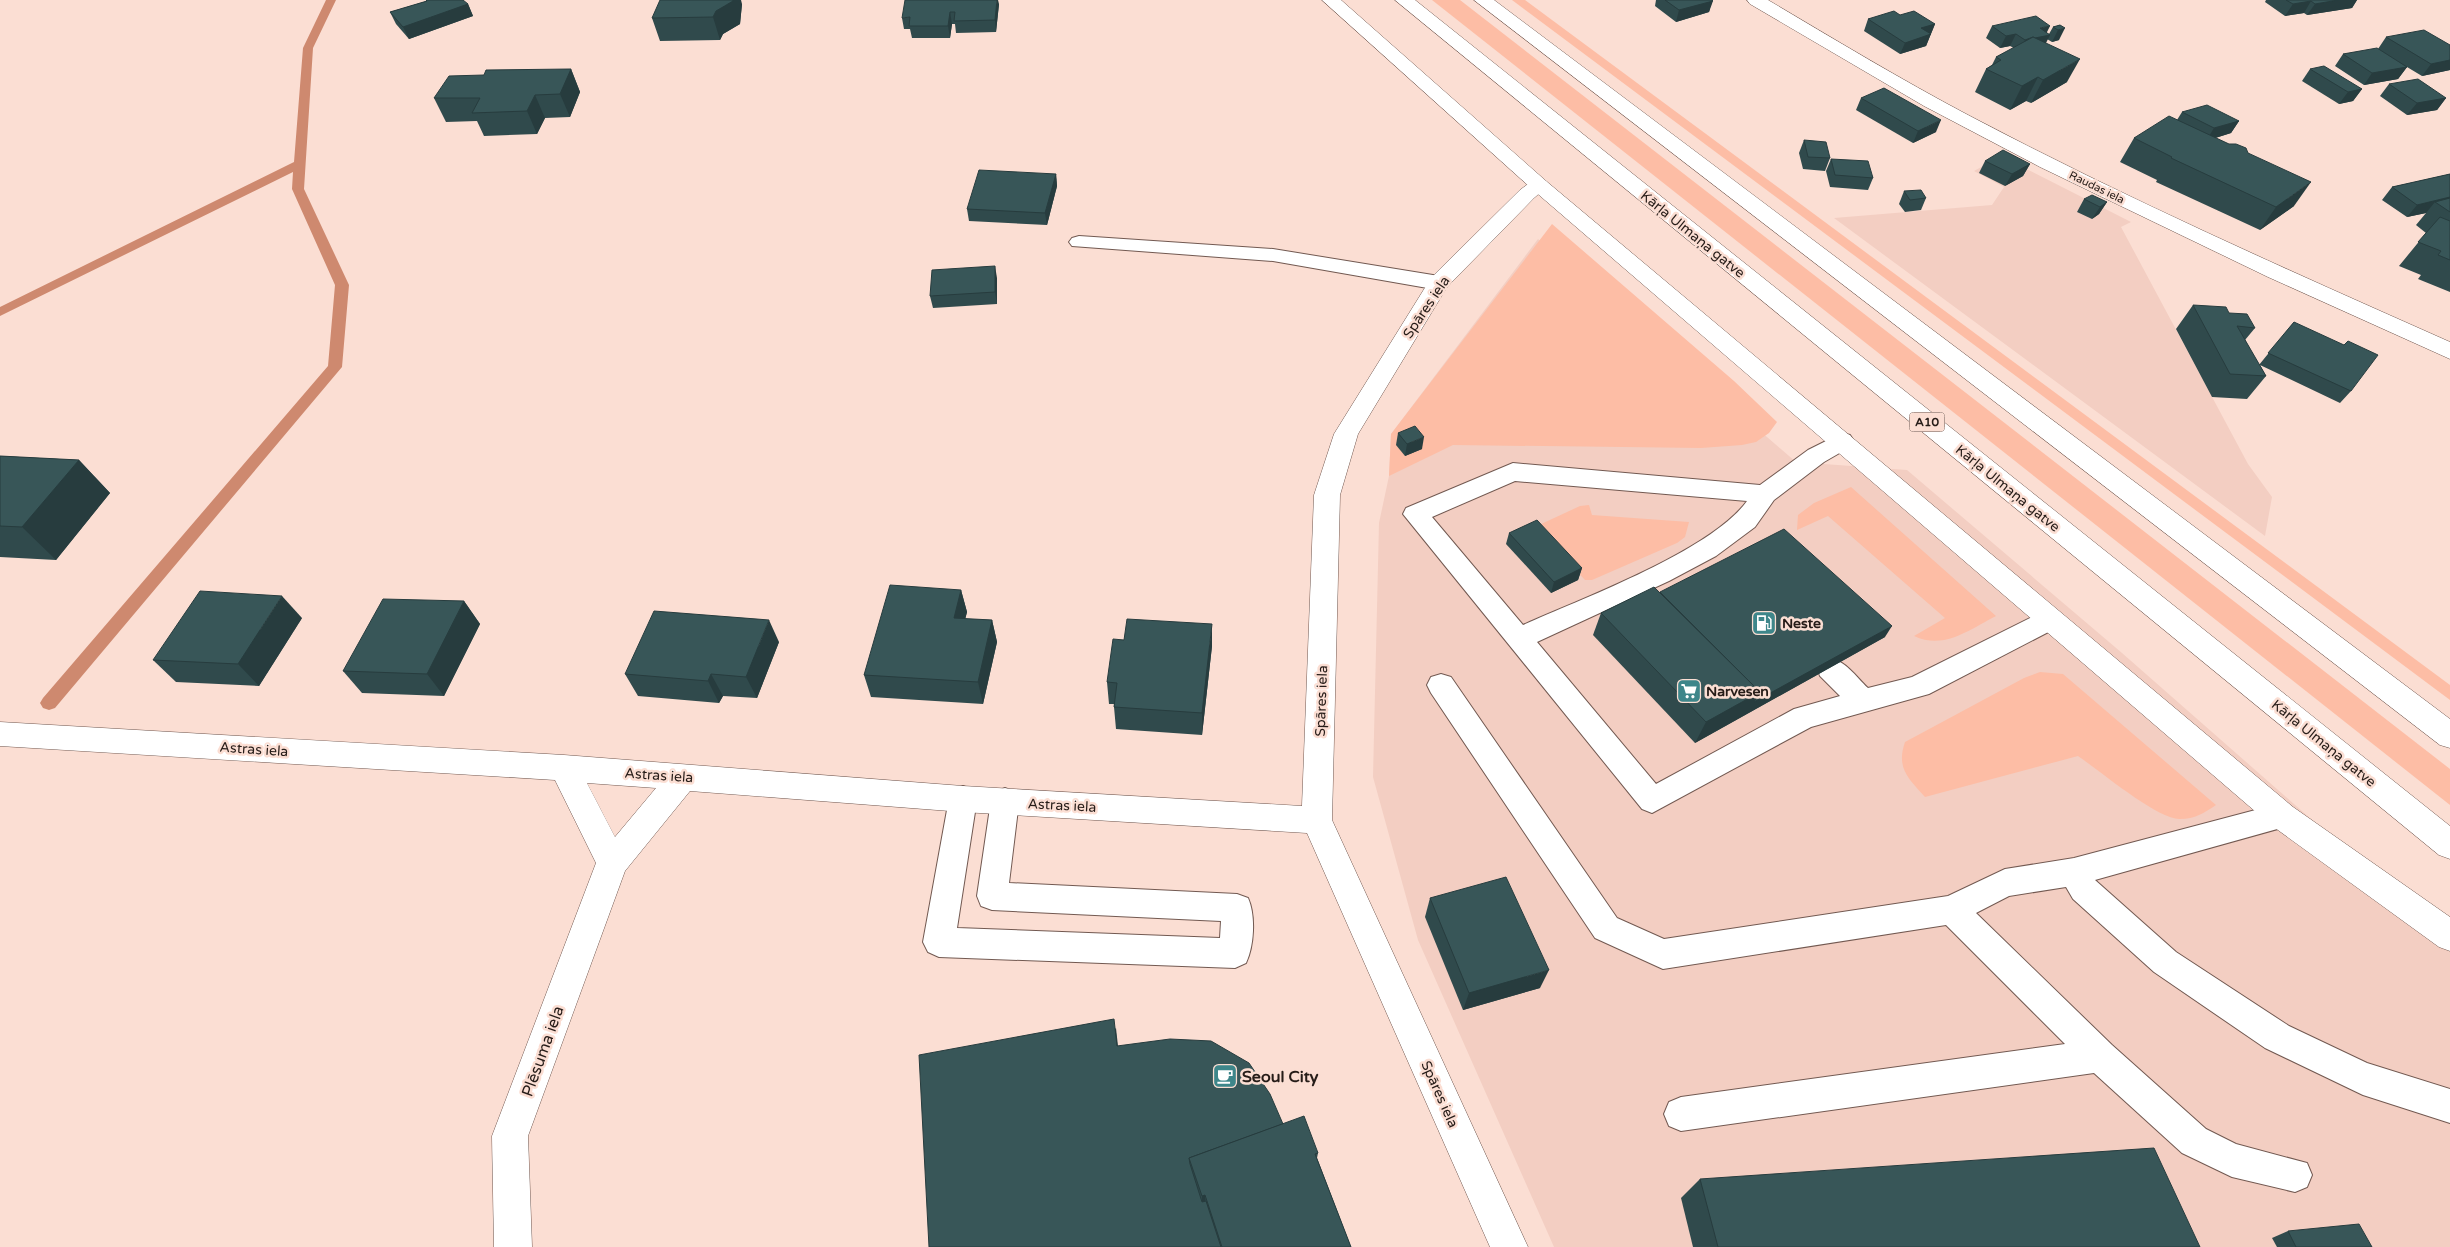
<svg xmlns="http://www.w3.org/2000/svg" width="2450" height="1247" viewBox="0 0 2450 1247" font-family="'Varela Round',sans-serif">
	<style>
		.built { fill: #f3cec2 }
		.green { fill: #fdbda5 }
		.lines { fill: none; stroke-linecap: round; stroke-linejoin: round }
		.stream { fill: #ce896f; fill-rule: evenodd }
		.lane-casing { stroke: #725951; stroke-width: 2 }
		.street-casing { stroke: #725951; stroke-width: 1 }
		.highway-casing { stroke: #725951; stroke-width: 1 }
		.lane { fill: #fff; fill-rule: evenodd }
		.street { fill: #fff; fill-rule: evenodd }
		.highway { fill: #fff; fill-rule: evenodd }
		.wall { fill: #304a4c }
		.shaded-wall { fill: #273c3e }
		.building { fill: #385658; stroke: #273c3e }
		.labels { text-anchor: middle; stroke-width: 5; stroke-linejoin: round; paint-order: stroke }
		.far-street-label { font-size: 11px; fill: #261c18; stroke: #fbded3 }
		.shield { fill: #fbded3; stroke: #665650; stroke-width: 1 }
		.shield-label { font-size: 12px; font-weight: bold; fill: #261c18 }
		.street-label { font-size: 14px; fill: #261c18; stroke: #fbded3 }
		.poi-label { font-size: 14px; font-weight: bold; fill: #261c18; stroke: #fbded3; text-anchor: start }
		.near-street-label { font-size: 16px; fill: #261c18; stroke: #fbded3 }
		.near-poi-label { font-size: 16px; font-weight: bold; fill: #261c18; stroke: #fbded3; text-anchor: start }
	</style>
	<rect width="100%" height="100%" fill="#fbded3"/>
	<g class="built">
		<path d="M 2001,156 L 2131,222 L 2121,227 L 2248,464 L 2272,497 L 2265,536 L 1834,218 L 1992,205 L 2004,187 L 1974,171 Z"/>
		<path d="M 1538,239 L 1796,462 L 1907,470 L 2122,653 L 2450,941 L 2450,1247 L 1554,1247 L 1418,940 L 1373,777 L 1379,523 L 1389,476 L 1391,434 Z"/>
	</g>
	<g class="green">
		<path d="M 1432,0 L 1460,0 L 2450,769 L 2450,805 Z"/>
		<path d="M 1512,0 L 1525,0 L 2450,685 L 2450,700 Z"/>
		<path d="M 1552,224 L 1734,381 L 1777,422 L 1769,433 L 1756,442 L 1742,445 L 1701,448 L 1453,445 L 1389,476 L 1391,434 Z"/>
		<path d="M 1851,487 L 1996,616 C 1969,630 1944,650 1914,636 L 1945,618 L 1828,516 L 1797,530 L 1798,515 L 1814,503 Z"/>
		<path d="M 1589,505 L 1592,515 L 1689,522 L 1685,537 L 1677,543 L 1592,580 L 1585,580 L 1538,530 L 1539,525 L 1580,506 Z"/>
		<path d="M 2040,672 L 2063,674 L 2216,805 C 2204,813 2195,819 2180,819 C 2158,820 2099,770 2078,756 L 1925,797 C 1908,778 1896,768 1905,742 L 2024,678 Z"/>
	</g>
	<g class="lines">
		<path class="stream" d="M 326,0 L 336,0 L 313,48 L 304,189 L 349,285 L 342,367 L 55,708 L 49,710 L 43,708 L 40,703 L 43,698 L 328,366 L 335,285 L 292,189 L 293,172 L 0,316 L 0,307 L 294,162 L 303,48 Z"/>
		<defs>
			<g id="lane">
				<path d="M 1079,236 L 1273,249 L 1439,276 L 1446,278 L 1450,283 L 1446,288 L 1439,290 L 1273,261 L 1072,246 L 1069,242 L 1072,238 Z"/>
				<path d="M 1842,433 L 1850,435 L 1854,441 L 1850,447 L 1824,462 L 1774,500 L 1755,527 L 1716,556 L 1669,581 L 1537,642 L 1656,784 L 1794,709 L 1840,696 L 1820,676 L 1817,668 L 1820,660 C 1841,653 1854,675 1868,688 L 1912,677 L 2040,613 L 2049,610 L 2058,613 L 2062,620 L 2058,627 L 1929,694 L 1811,727 L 1652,813 L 1642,809 L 1403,514 L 1406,508 L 1513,463 L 1760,485 L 1808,450 ZM 1515,481 L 1747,501 C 1711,551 1581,599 1523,625 L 1432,517 Z"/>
				<path d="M 1441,674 L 1451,677 L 1617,918 L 1664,939 L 1948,896 L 2005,869 L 2074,858 L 2282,803 L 2292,807 L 2297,816 L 2292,825 L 2095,880 L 2176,952 L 2289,1026 L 2367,1063 L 2450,1089 L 2450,1123 L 2363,1095 L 2265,1048 L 2154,972 L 2073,899 L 2066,887 L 2009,896 L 1976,913 L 2112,1045 L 2206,1129 L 2236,1144 L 2307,1163 L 2312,1175 L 2307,1187 L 2295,1192 L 2232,1177 L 2182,1153 L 2094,1073 L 1681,1131 L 1669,1126 L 1664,1114 L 1669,1102 L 1681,1097 L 2065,1044 L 1946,925 L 1663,969 L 1652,964 L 1595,938 L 1431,693 L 1427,685 L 1431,677 Z"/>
				<path d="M 963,786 L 973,790 L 977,799 L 957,928 L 1220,938 L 1221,921 L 992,910 L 981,906 L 977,896 L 991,801 L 995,792 L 1005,788 L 1015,792 L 1019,801 L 1009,883 L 1237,894 L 1248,898 C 1256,916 1254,946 1246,963 L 1235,968 L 939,957 L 928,952 L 923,942 L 949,799 L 953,790 Z"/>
			</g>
			<g id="street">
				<path d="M 1747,0 L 1768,0 C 1834,39 1900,79 1968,115 C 2125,198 2288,270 2450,342 L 2450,359 L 2268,277 L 2040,167 L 1924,106 L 1750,4 Z"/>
				<path d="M 1539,179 L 1546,181 L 1549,185 L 1534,198 L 1447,287 L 1358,434 L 1340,495 L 1332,820 L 1528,1247 L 1490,1247 L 1307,833 L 963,812 L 690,791 L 625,871 L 528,1136 L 532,1247 L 494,1247 L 492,1136 L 596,863 L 555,780 L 0,746 L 0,722 L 564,755 L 963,786 L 1302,806 L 1314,495 L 1334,434 L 1431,278 L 1520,190 L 1532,181 ZM 587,783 L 656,788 L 615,837 Z"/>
			</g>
			<g id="highway">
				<path d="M 1322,0 L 1341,0 L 1546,181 L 2293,807 L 2450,917 L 2450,951 L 2439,947 L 2271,825 L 1532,189 Z"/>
				<path d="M 1395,0 L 1415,0 L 2450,826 L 2450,859 L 2439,855 Z"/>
				<path d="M 1474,0 L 1494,0 L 2450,719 L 2450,748 L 2440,745 Z"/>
			</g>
		</defs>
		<use href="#lane" class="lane-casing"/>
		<use href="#street" class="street-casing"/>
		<use href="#highway" class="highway-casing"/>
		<use href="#lane" class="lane"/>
		<use href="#street" class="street"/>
		<use href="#highway" class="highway"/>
	</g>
	<g class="wall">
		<path d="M 1656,0 L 1712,0 L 1709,12 L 1676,22 L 1655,6 Z"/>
		<path d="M 2266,0 L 2357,0 L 2352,8 L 2307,15 L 2304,13 L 2285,16 L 2265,2 Z"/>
		<path d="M 427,1 L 468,4 L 473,16 L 409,39 L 396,24 L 390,12 Z"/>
		<path d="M 742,4 L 740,24 L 723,34 L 720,40 L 660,41 L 652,18 Z"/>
		<path d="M 999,4 L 996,32 L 956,33 L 955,24 L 952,24 L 950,38 L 912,38 L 910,29 L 904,29 L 902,18 Z"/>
		<path d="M 1900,15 L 1935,24 L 1926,46 L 1900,54 L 1864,31 L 1868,19 Z"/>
		<path d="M 2060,25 L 2059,40 L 2052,42 L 2047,39 L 2045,43 L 2067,82 L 2031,103 L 2026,101 L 2010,110 L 1975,92 L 1986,69 L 1992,65 L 1996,57 L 2014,48 L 2010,46 L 2000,48 L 1986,38 L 1992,26 L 2047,33 L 2049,34 L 2053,27 Z"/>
		<path d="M 2386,37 L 2450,45 L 2450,70 L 2422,76 L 2407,67 L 2398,79 L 2364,85 L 2335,66 L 2343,54 L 2378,49 Z"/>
		<path d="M 571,69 L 580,92 L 570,117 L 545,118 L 537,134 L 484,136 L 477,121 L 446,122 L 434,98 L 484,75 Z"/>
		<path d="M 2310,69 L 2362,89 L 2353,101 L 2339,104 L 2302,81 Z"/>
		<path d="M 2389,84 L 2446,98 L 2437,110 L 2407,115 L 2380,96 Z"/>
		<path d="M 1861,98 L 1936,132 L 1913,143 L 1856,110 Z"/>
		<path d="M 2182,112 L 2239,121 L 2231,133 L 2215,138 L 2248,153 L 2294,206 L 2260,230 L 2156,182 L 2157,180 L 2120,162 L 2134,138 L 2177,120 Z"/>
		<path d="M 1804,140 L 1830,158 L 1825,171 L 1803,169 L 1799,153 Z"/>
		<path d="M 1831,159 L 1873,178 L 1868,190 L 1830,187 L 1826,171 Z"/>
		<path d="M 1985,161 L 2030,164 L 2023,176 L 2005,186 L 1979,173 Z"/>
		<path d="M 1056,174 L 1057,186 L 1047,225 L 969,221 L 967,209 Z"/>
		<path d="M 2450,174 L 2450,292 L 2418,279 L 2421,275 L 2399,266 L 2426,233 L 2416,225 L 2426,213 L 2407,217 L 2382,200 L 2392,187 Z"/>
		<path d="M 1904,191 L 1926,198 L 1921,210 L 1905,212 L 1899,204 Z"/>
		<path d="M 2084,199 L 2107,202 L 2099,214 L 2092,219 L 2077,212 Z"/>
		<path d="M 997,278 L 997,304 L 933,308 L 930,296 Z"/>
		<path d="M 2193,305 L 2229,313 L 2255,328 L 2245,340 L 2259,365 L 2294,322 L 2351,391 L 2340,403 L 2260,365 L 2266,376 L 2247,399 L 2212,397 L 2176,329 Z"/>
		<path d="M 1398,433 L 1422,449 L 1405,456 L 1396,445 Z"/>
		<path d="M 0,456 L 79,460 L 110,493 L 56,560 L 0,557 Z"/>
		<path d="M 1509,533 L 1582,568 L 1578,580 L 1551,593 L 1506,544 Z"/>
		<path d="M 961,590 L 967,612 L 965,619 L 992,620 L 997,642 L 983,704 L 871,697 L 864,675 Z"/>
		<path d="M 1660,592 L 1885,637 L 1695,743 L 1593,635 L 1601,613 Z"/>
		<path d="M 464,601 L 480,624 L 444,696 L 362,693 L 343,671 Z"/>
		<path d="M 302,618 L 259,686 L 176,682 L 153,660 Z"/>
		<path d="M 1124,640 L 1212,646 L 1202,735 L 1116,729 L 1114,707 L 1114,704 L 1109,704 L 1107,682 Z"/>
		<path d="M 779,642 L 757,698 L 723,696 L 719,703 L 638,696 L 625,674 Z"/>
		<path d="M 1430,898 L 1540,988 L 1463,1010 L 1425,917 Z"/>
		<path d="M 1116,1028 L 1118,1046 L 1283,1124 L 1318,1153 L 1317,1158 L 1351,1247 L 929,1247 Z"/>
		<path d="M 1700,1179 L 2200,1247 L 1693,1247 L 1681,1198 Z"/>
		<path d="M 2288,1231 L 2372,1247 L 2277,1247 L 2272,1238 Z"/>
	</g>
	<g class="shaded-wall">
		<path d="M 733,0 L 741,0 L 742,4 L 740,24 L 723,34 L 720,40 L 713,17 L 716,11 Z"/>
		<path d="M 997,0 L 998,0 L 999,4 L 996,32 L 995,20 Z"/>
		<path d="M 2338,0 L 2357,0 L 2352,8 L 2307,15 L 2315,4 Z"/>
		<path d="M 1713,1 L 1709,12 L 1676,22 L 1679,10 Z"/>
		<path d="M 2311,1 L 2304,13 L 2285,16 L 2293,4 Z"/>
		<path d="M 468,4 L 473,16 L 409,39 L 403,27 Z"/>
		<path d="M 950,12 L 952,24 L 950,38 L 948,26 Z"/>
		<path d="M 1935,24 L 1926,46 L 1900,54 L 1905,43 L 1921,28 Z"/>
		<path d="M 2050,26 L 2045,36 L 2050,35 L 2044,47 L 2020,52 L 2025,40 L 2040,28 Z"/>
		<path d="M 2065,28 L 2059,40 L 2052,42 L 2058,30 Z"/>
		<path d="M 2016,34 L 2010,46 L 2000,48 L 2006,36 Z"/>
		<path d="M 2080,59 L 2067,82 L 2031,103 L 2043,80 Z"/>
		<path d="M 2450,60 L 2450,70 L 2422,76 L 2431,64 Z"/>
		<path d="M 2407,67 L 2398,79 L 2364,85 L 2372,73 Z"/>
		<path d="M 571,69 L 580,92 L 570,117 L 560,94 Z"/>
		<path d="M 2038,77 L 2026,101 L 2010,110 L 2022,86 Z"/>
		<path d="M 2362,89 L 2353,101 L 2339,104 L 2348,92 Z"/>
		<path d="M 535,95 L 545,118 L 537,134 L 527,111 Z"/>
		<path d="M 2446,98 L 2437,110 L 2407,115 L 2417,103 Z"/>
		<path d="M 1941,120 L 1936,132 L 1913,143 L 1918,131 Z"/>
		<path d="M 2239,121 L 2231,133 L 2206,141 L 2214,128 Z"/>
		<path d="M 2030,164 L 2023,176 L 2005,186 L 2012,174 Z"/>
		<path d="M 1056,174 L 1057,186 L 1047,225 L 1045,213 Z"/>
		<path d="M 2311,182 L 2294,206 L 2260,230 L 2276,207 Z"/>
		<path d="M 2450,197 L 2450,207 L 2435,202 L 2426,213 L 2407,217 L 2417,205 Z"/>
		<path d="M 2107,202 L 2099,214 L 2092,219 L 2100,207 Z"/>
		<path d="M 995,266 L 997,278 L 997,304 L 995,292 Z"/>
		<path d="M 1424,437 L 1422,449 L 1405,456 L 1407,444 Z"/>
		<path d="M 79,460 L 110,493 L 56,560 L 22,527 Z"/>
		<path d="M 1582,568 L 1578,580 L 1551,593 L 1554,582 Z"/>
		<path d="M 961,590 L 967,612 L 960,640 L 954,618 Z"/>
		<path d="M 282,596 L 302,618 L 259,686 L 238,664 Z"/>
		<path d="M 464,601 L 480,624 L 444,696 L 427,674 Z"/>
		<path d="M 769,620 L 779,642 L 757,698 L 746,677 Z"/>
		<path d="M 992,620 L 997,642 L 983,704 L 978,682 Z"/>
		<path d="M 1212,624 L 1212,646 L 1202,735 L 1202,713 Z"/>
		<path d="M 1892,626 L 1885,637 L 1695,743 L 1706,722 L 1760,692 Z"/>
		<path d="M 711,674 L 723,696 L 719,703 L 708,681 Z"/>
		<path d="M 1549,970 L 1540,988 L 1463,1010 L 1469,993 Z"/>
		<path d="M 1205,1195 L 1206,1208 L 1202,1209 L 1202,1196 Z"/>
	</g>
	<g class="building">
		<path d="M 426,0 L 463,0 L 468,4 L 403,27 L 390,12 L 427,1 Z"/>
		<path d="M 660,0 L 733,0 L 733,1 L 716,11 L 713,17 L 652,18 Z"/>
		<path d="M 905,0 L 997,0 L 995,20 L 954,21 L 955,12 L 950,12 L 948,26 L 909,26 L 910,17 L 902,18 Z"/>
		<path d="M 1665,0 L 1712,0 L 1713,1 L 1679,10 Z"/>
		<path d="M 2286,0 L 2338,0 L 2315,4 L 2311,1 L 2293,4 Z"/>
		<path d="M 1894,11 L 1900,15 L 1914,11 L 1935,24 L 1921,28 L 1931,34 L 1905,43 L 1868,19 Z"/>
		<path d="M 2036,16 L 2050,26 L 2040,28 L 2050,35 L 2035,38 L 2033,37 L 2025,40 L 2016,34 L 2006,36 L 1992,26 Z"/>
		<path d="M 2060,25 L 2065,28 L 2058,30 L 2053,27 Z"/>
		<path d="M 2424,30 L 2450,45 L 2450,60 L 2431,64 L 2386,37 Z"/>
		<path d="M 2033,37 L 2080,59 L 2043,80 L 2038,77 L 2022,86 L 1986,69 L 2001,60 L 1996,57 Z"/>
		<path d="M 2377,48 L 2407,67 L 2372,73 L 2343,54 Z"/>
		<path d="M 2324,66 L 2362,89 L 2348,92 L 2310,69 Z"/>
		<path d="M 571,69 L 560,94 L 535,95 L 527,111 L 472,113 L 480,98 L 434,98 L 449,76 L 484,75 L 486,70 Z"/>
		<path d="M 2418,79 L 2446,98 L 2417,103 L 2389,84 Z"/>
		<path d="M 1884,88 L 1941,120 L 1918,131 L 1861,98 Z"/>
		<path d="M 2207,105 L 2239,121 L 2214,128 L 2182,112 Z"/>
		<path d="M 2169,116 L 2229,144 L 2236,144 L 2246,148 L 2248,153 L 2311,182 L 2276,207 L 2171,158 L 2172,157 L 2134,138 Z"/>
		<path d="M 1804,140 L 1826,142 L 1830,158 L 1808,157 Z"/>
		<path d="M 2003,150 L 2030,164 L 2012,174 L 1985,161 Z"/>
		<path d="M 1831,159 L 1868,161 L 1873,178 L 1835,175 Z"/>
		<path d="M 979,170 L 1056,174 L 1045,213 L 967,209 Z"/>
		<path d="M 2450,174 L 2450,197 L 2417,205 L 2392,187 Z"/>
		<path d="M 1921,190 L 1926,198 L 1910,200 L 1904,191 Z"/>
		<path d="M 2092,195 L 2107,202 L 2100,207 L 2084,199 Z"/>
		<path d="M 2450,198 L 2450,212 L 2435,202 Z"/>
		<path d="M 2440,217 L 2450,221 L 2450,260 L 2438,255 L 2441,251 L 2418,242 Z"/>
		<path d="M 995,266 L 995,292 L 930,296 L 932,270 Z"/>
		<path d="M 2193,305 L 2226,307 L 2229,313 L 2247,314 L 2255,328 L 2237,326 L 2266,376 L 2230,374 Z"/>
		<path d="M 2294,322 L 2344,345 L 2348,341 L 2378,355 L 2351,391 L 2268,353 Z"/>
		<path d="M 1415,426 L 1424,437 L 1407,444 L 1398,433 Z"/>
		<path d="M 0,456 L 79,460 L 22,527 L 0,526 Z"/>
		<path d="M 1537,520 L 1582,568 L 1554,582 L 1509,533 Z"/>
		<path d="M 1784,529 L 1892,626 L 1754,702 L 1760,692 L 1660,592 Z"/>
		<path d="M 890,585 L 961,590 L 954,618 L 992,620 L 978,682 L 864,675 Z"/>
		<path d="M 1654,587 L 1760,692 L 1706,722 L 1601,613 Z"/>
		<path d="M 200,591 L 282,596 L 238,664 L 153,660 Z"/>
		<path d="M 383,599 L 464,601 L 427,674 L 343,671 Z"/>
		<path d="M 654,611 L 769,620 L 746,677 L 711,674 L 708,681 L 625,674 Z"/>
		<path d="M 1127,619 L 1212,624 L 1202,713 L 1114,707 L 1117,683 L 1107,682 L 1113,639 L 1124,640 Z"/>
		<path d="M 1506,877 L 1549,970 L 1469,993 L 1430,898 Z"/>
		<path d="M 1114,1019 L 1117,1046 L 1170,1039 L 1211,1041 L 1249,1063 L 1270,1094 L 1283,1124 L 1189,1158 L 1190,1164 L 1202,1202 L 1206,1201 L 1221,1247 L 929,1247 L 919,1055 Z"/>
		<path d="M 1304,1116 L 1318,1153 L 1315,1154 L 1351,1247 L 1222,1247 L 1205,1195 L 1202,1196 L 1189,1158 Z"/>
		<path d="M 2154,1148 L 2200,1247 L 1718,1247 L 1700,1179 Z"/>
		<path d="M 2359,1224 L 2372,1247 L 2296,1247 L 2288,1231 Z"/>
	</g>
	<defs>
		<symbol id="fuel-square" viewBox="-11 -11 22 22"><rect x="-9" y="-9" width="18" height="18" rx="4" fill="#3e868a" stroke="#fbded3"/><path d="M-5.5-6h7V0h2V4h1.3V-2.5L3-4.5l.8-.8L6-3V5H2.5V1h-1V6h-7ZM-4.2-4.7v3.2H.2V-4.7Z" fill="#fff"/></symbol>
		<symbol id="supermarket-square" viewBox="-11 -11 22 22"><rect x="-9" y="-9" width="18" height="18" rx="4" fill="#3e868a" stroke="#fbded3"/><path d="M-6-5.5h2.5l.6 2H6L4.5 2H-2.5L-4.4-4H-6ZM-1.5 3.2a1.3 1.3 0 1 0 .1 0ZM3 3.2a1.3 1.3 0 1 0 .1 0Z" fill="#fff"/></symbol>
		<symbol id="cafe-square" viewBox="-11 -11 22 22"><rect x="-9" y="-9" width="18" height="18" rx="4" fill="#3e868a" stroke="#fbded3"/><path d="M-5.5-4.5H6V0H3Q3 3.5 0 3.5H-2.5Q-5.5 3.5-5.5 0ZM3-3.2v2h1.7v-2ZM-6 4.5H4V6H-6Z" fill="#fff"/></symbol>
	</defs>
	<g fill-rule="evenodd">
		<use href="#fuel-square" x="1750" y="609" width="28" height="28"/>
		<use href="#supermarket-square" x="1675" y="677" width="28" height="28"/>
		<use href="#cafe-square" x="1211" y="1062" width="28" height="28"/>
	</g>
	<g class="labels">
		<g class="far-street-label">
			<text transform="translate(2097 187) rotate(26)" y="4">Raudas iela</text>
		</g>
		<rect class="shield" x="1909.5" y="412.5" width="35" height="19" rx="4"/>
		<g class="shield-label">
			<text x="1927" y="426">A10</text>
		</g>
		<g class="street-label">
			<text transform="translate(1693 234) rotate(39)" y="5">Kārļa Ulmaņa gatve</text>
			<text transform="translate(1426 307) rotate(-56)" y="5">Spāres iela</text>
			<text transform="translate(2008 488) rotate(39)" y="5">Kārļa Ulmaņa gatve</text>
			<text transform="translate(1321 701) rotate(-88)" y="5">Spāres iela</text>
			<text transform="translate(2324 743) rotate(39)" y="5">Kārļa Ulmaņa gatve</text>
			<text transform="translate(254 749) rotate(4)" y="5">Astras iela</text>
			<text transform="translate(659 775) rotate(4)" y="5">Astras iela</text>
			<text transform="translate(1062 805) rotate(3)" y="5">Astras iela</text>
			<text transform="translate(1440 1094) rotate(66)" y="5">Spāres iela</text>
		</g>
		<g class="poi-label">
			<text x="1782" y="628">Neste</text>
			<text x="1706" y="696">Narvesen</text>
		</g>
		<g class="near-street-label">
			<text transform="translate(542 1051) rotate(-70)" y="6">Plēsuma iela</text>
		</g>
		<g class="near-poi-label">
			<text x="1242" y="1082">Seoul City</text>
		</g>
	</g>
</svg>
